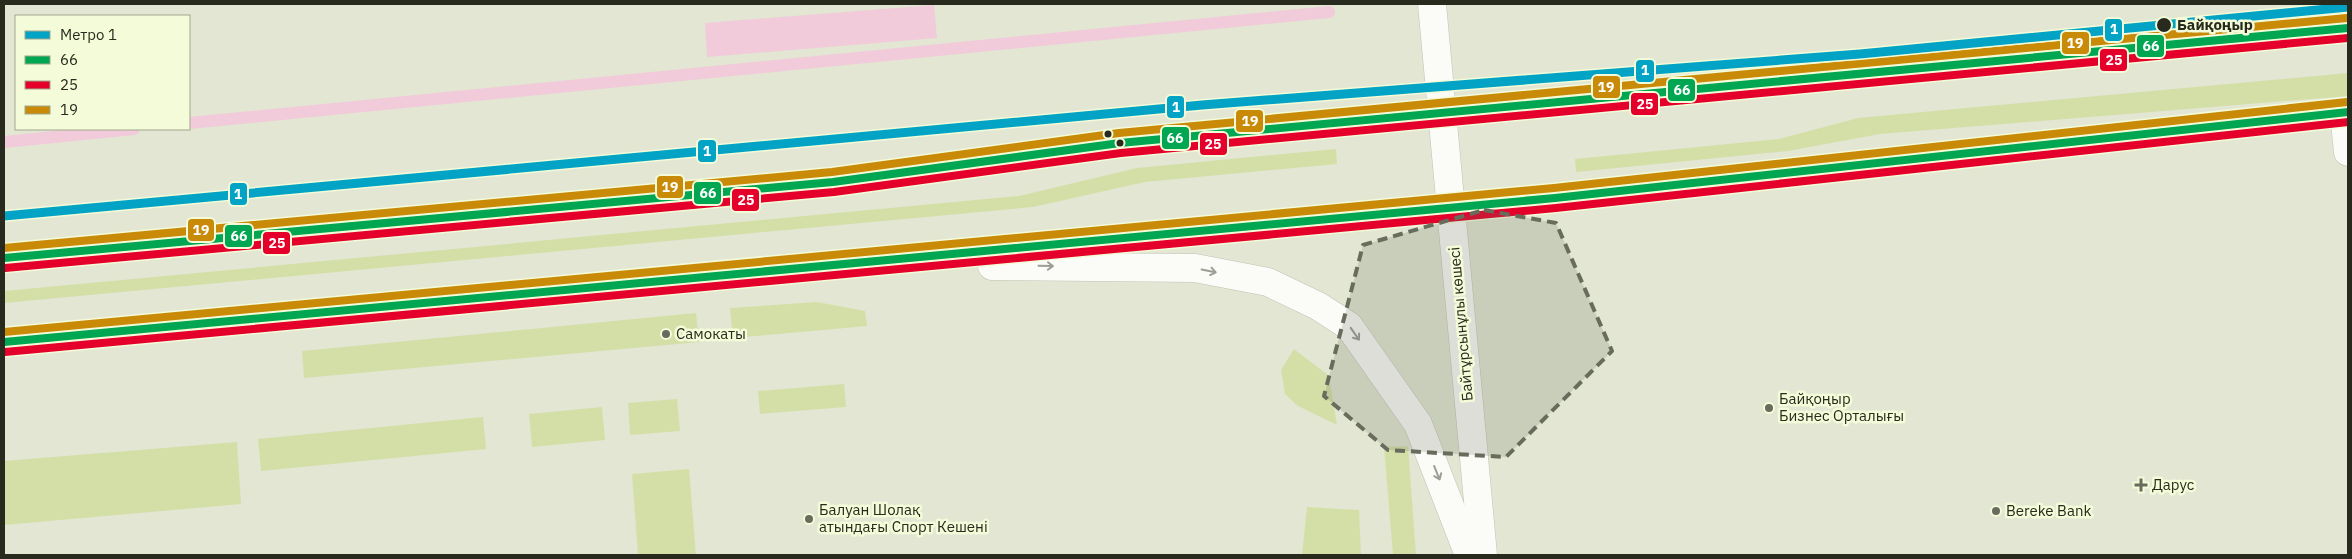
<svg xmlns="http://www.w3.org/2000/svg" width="2352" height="559" viewBox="0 0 2352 559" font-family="'IBM Plex Sans',sans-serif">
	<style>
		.green { fill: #d4dfa8 }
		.water { fill: #f1cbd9 }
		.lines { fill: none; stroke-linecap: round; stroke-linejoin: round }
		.stream { stroke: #f1cbd9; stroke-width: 12 }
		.street-casing { stroke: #c0c3b4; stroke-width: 29 }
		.secondary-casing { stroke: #c0c3b4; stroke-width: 29 }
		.street { stroke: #fbfbf8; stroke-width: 28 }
		.secondary { stroke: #fbfbf8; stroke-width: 28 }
		.bus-1-casing { stroke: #f3fbd8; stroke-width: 11 }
		.bus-2-casing { stroke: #f3fbd8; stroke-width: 11 }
		.bus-3-casing { stroke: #f3fbd8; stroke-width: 11 }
		.bus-1 { stroke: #00a651; stroke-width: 8 }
		.bus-2 { stroke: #e4002b; stroke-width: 8 }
		.bus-3 { stroke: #c98a07; stroke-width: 8 }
		.metro-1-casing { stroke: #f3fbd8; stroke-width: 12 }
		.metro-1 { stroke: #02a3c5; stroke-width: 9 }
		.oneway { stroke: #9c9d95 }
		.marked { fill: #686c5c; fill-opacity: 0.2; stroke: #686c5c; stroke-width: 4; stroke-dasharray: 10 6; stroke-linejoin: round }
		.stop-dot { fill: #272a1c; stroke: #f3fbd8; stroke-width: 2 }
		.poi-dot { fill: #686c5c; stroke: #f3fbd8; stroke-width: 2 }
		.labels { text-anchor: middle; stroke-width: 5; stroke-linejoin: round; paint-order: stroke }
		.stop-label { font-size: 15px; font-weight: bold; fill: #272a1c; stroke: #f3fbd8; text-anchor: start }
		.street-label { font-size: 15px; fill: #272a1c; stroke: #f3fbd8 }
		.poi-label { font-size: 15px; fill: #272a1c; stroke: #f3fbd8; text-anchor: start }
		.line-badge { stroke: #f3fbd8; stroke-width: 2 }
		.badge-label { font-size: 14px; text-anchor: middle; font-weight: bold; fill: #fff }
	</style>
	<rect width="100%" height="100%" fill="#e2e6d3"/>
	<g class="green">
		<path d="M 2348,73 L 2348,96 L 1880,134 L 1788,151 L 1576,172 L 1575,159 L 1779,139 L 1858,118 Z"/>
		<path d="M 1336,149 L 1337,164 L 1145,182 L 1033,207 L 4,303 L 4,291 L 1019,196 L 1137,168 Z"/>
		<path d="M 817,302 L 865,311 L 867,326 L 733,338 L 730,308 Z"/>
		<path d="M 696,313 L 699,342 L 304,378 L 302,351 Z"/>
		<path d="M 1294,349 L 1329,376 L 1337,425 L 1298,406 L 1285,394 L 1281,370 Z"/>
		<path d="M 844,384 L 846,407 L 760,414 L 758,391 Z"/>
		<path d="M 677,399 L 680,431 L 630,435 L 628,403 Z"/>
		<path d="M 602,407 L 605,440 L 532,447 L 529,414 Z"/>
		<path d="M 483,417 L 486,449 L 261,471 L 258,439 Z"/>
		<path d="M 237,442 L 241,504 L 4,525 L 4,461 Z"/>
		<path d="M 1408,446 L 1416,555 L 1393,555 L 1384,447 Z"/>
		<path d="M 689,469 L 696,555 L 638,555 L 632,474 Z"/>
		<path d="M 1307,507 L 1359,510 L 1361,555 L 1302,555 Z"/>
	</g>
	<path class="water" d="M 934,5 L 937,38 L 707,57 L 705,23 Z"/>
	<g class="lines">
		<g class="stream">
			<path d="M 189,123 L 1329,12"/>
			<path d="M 4,142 L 134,129"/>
		</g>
		<defs>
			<path id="street" d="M 2344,113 L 2348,152"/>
			<g id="secondary">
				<path d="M 1432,4 L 1483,555"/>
				<path d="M 4,258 L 833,182 L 1120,143 L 2348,28"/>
				<path d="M 992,266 L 1195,268 L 1268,282 L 1318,306 L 1349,326 L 1418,424 L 1469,555"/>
				<path d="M 4,342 L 1555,198 L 2348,112"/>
			</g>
		</defs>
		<use href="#street" class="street-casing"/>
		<use href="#secondary" class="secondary-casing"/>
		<use href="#street" class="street"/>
		<use href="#secondary" class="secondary"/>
		<defs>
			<g id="bus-1">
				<path d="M 4,258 L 833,182 L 1120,143 L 2348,28"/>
				<path d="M 4,342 L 1555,198 L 2348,112"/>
			</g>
			<g id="bus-2">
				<path d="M 5,268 L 834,192 L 1121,153 L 2348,38"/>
				<path d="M 5,352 L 1556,208 L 2348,122"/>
			</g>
			<g id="bus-3">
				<path d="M 4,248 L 832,172 L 1119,133 L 2347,18"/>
				<path d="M 4,332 L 1554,188 L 2347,102"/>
			</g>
		</defs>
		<use href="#bus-1" class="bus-1-casing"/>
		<use href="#bus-2" class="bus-2-casing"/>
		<use href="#bus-3" class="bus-3-casing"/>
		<use href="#bus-1" class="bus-1"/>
		<use href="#bus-2" class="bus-2"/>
		<use href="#bus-3" class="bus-3"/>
		<defs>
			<path id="metro-1" d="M 4,216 L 1202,105 L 1860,54 L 2348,7"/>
		</defs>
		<use href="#metro-1" class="metro-1-casing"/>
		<use href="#metro-1" class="metro-1"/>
	</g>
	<defs><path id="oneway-shaft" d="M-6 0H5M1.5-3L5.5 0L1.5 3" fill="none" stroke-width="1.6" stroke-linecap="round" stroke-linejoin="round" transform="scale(1.25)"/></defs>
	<g class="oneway">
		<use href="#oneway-shaft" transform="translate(1046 266) rotate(1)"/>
		<use href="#oneway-shaft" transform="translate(1209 271) rotate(11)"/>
		<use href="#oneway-shaft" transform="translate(1355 334) rotate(55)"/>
		<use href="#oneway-shaft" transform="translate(1437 473) rotate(68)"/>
	</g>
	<path class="marked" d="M 1484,210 L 1556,223 L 1612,351 L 1506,457 L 1388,450 L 1324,396 L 1363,245 Z"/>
	<g class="stop-dot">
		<circle cx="2164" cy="25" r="8"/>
		<circle cx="1108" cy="134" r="4.5"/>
		<circle cx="1120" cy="143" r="4.5"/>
	</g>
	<g class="poi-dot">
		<circle cx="666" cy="334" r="5"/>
		<circle cx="1769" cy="408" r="5"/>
		<path d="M2138.5 477.5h5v5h5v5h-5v5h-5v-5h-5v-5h5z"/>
		<circle cx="1996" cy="511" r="5"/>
		<circle cx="809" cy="519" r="5"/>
	</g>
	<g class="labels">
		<g class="stop-label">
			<text x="2177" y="30">Байқоңыр</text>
		</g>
		<g class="street-label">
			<text transform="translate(1461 324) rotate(-95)" y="5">Байтұрсынұлы көшесі</text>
		</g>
		<g class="poi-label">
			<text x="676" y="339">Самокаты</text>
			<text x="1779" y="404">Байқоңыр<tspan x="1779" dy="17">Бизнес Орталығы</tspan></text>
			<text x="2152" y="490">Дарус</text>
			<text x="819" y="515">Балуан Шолақ<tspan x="819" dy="17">атындағы Спорт Кешені</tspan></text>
			<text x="2006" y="516">Bereke Bank</text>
		</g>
	</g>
	<g class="line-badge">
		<rect x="2104" y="18" width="19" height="24" rx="5" fill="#02a3c5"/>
		<rect x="2061" y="31" width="29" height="24" rx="5" fill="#c98a07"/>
		<rect x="2136" y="34" width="29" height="24" rx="5" fill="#00a651"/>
		<rect x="2099" y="48" width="29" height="24" rx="5" fill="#e4002b"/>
		<rect x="1635" y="59" width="20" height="24" rx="5" fill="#02a3c5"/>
		<rect x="1592" y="75" width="29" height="24" rx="5" fill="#c98a07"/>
		<rect x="1667" y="78" width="29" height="24" rx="5" fill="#00a651"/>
		<rect x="1630" y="92" width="29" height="24" rx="5" fill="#e4002b"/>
		<rect x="1166" y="95" width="19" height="24" rx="5" fill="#02a3c5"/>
		<rect x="1235" y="109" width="29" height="24" rx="5" fill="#c98a07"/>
		<rect x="1161" y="126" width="29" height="24" rx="5" fill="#00a651"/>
		<rect x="1199" y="132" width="29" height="24" rx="5" fill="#e4002b"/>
		<rect x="697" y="139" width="20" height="24" rx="5" fill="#02a3c5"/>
		<rect x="656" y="175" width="28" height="24" rx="5" fill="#c98a07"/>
		<rect x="693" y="181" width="29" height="24" rx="5" fill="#00a651"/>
		<rect x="229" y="182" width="19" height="24" rx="5" fill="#02a3c5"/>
		<rect x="731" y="188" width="29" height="24" rx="5" fill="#e4002b"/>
		<rect x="187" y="218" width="28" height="24" rx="5" fill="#c98a07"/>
		<rect x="224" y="224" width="29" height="24" rx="5" fill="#00a651"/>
		<rect x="262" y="231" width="29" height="24" rx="5" fill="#e4002b"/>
	</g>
	<g class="badge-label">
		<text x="2114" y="34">1</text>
		<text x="2075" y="48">19</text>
		<text x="2151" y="51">66</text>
		<text x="2114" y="65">25</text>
		<text x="1645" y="75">1</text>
		<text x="1606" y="92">19</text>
		<text x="1682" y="95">66</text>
		<text x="1645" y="109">25</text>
		<text x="1176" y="112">1</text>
		<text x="1250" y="126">19</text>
		<text x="1175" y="143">66</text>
		<text x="1213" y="149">25</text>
		<text x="707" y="156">1</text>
		<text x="670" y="192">19</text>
		<text x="708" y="198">66</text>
		<text x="238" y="199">1</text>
		<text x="746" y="205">25</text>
		<text x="201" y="235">19</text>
		<text x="239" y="241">66</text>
		<text x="277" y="248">25</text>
	</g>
	<rect width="2352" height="559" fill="none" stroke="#272a1c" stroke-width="10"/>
	<rect x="15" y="15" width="175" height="115" fill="#f3fbd8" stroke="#a1a78d"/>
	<rect x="25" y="31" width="25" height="8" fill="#02a3c5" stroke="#a1a78d"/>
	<text x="60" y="40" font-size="15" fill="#272a1c">Метро 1</text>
	<rect x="25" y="56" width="25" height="8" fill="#00a651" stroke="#a1a78d"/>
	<text x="60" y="65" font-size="15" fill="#272a1c">66</text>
	<rect x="25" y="81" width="25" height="8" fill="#e4002b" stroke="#a1a78d"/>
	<text x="60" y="90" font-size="15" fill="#272a1c">25</text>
	<rect x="25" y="106" width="25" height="8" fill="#c98a07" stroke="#a1a78d"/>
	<text x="60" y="115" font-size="15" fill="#272a1c">19</text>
</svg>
